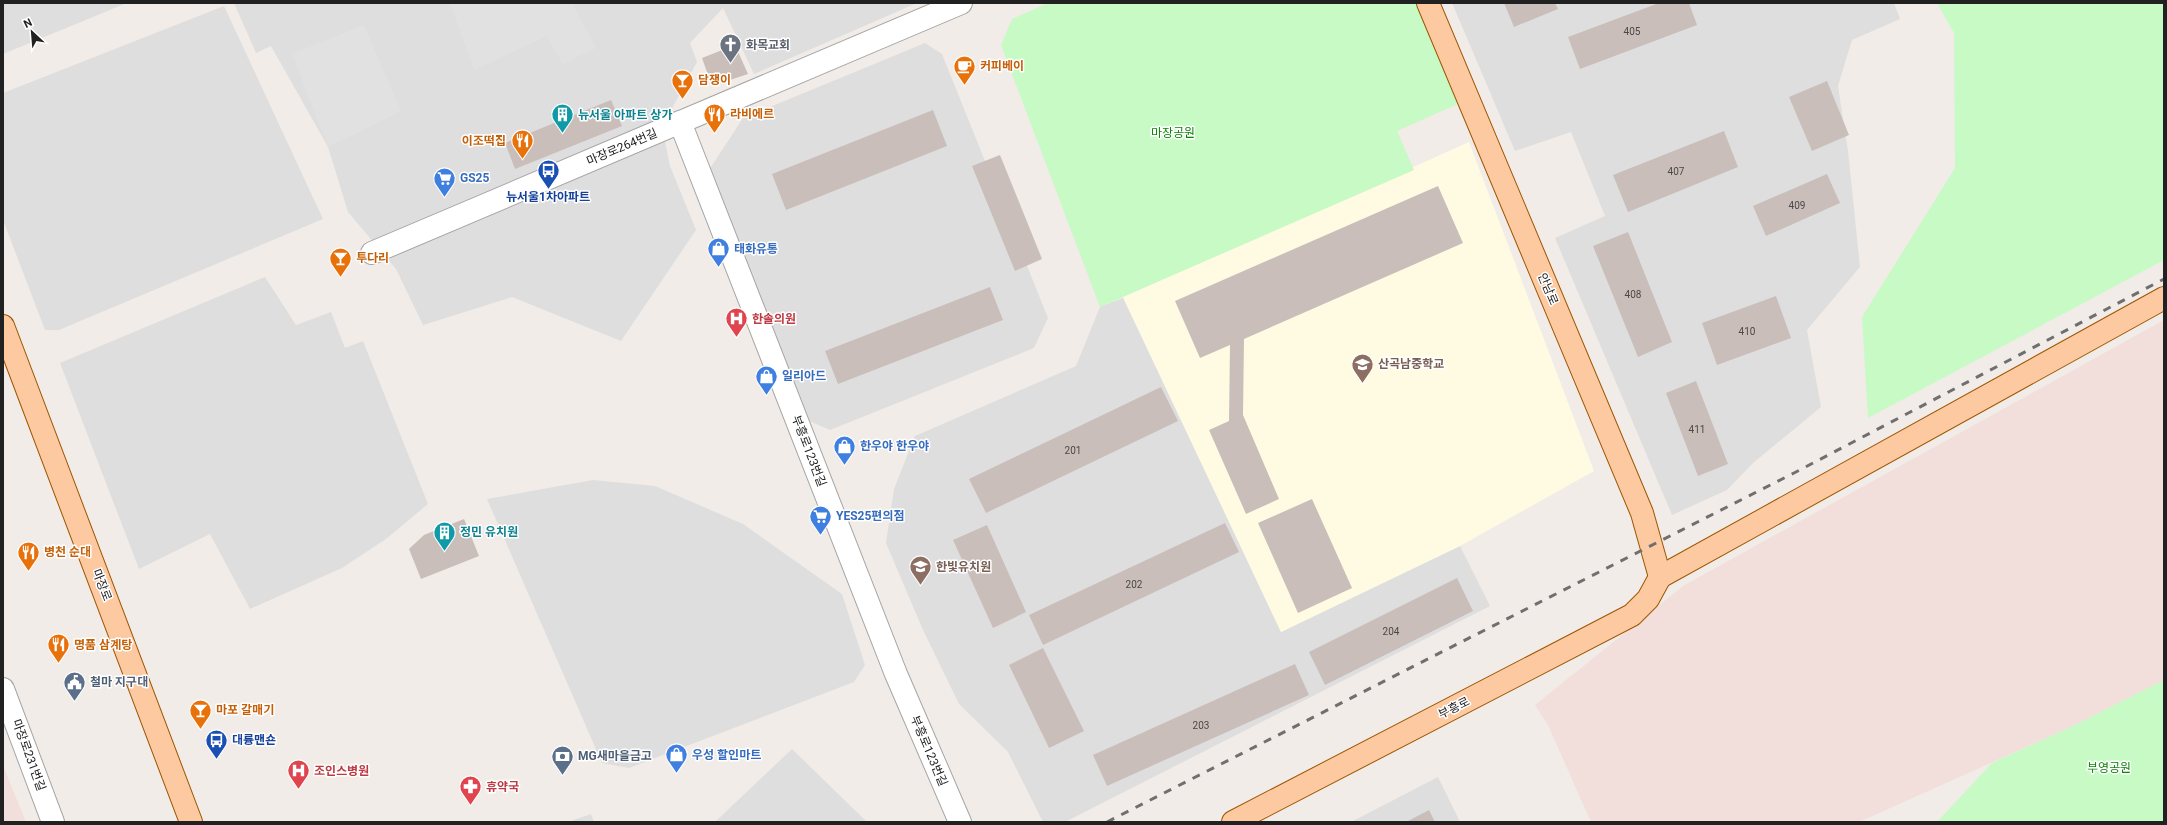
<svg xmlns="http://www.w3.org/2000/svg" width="2167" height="825" viewBox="0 0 2167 825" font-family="Roboto,'Noto Sans KR',sans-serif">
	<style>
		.residential { fill: #dfdede }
		.education { fill: #fffbe2 }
		.military { fill: #f2dedb }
		.park { fill: #c7fac5 }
		.parking { fill: #e1e1e1 }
		.building { fill: #c9beba }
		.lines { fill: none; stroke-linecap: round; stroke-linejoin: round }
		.minor-casing { stroke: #a5a5a5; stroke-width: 24 }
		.major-casing { stroke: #9d5500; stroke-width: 24 }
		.minor { stroke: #fff; stroke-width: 22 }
		.major { stroke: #fdc9a1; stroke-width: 22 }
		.rail { stroke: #6f6f6f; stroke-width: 3; stroke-dasharray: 8 8; stroke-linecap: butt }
		.labels { text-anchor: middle; stroke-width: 3; stroke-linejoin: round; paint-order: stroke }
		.number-label { font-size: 10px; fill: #4b4847 }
		.worship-label { font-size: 12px; font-weight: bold; fill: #5b616d; stroke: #fff; text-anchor: start }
		.food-label { font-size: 12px; font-weight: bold; fill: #c56008; stroke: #fff; text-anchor: start }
		.culture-label { font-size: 12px; font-weight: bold; fill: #0d838f; stroke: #fff; text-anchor: start }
		.park-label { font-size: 12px; fill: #10820b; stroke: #fff }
		.street-label { font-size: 12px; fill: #212121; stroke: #fff }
		.shop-label { font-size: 12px; font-weight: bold; fill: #366cbe; stroke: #fff; text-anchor: start }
		.transit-label { font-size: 12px; font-weight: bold; fill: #164399; stroke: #fff }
		.health-label { font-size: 12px; font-weight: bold; fill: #be3a42; stroke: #fff; text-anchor: start }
		.education-label { font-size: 12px; font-weight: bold; fill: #785e54; stroke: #fff; text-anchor: start }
		.service-label { font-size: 12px; font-weight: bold; fill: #4e5e75; stroke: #fff; text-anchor: start }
	</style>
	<rect width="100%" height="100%" fill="#f1ece7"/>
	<g class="residential">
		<path d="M 3,3 L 127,3 L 3,54 Z"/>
		<path d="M 234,3 L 917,3 L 754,74 L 723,8 L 690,43 L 697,62 L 662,127 L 670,166 L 696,230 L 621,341 L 512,297 L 423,325 L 396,269 L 348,212 L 328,147 L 271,46 L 256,53 Z"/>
		<path d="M 1452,3 L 1894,3 L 1900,19 L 1852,40 L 1838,86 L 1848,151 L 1860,267 L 1807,330 L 1821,407 L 1753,463 L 1727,490 L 1672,515 L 1555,238 L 1605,216 L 1571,132 L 1515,151 Z"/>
		<path d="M 224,6 L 323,219 L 59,330 L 45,330 L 3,220 L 3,93 Z"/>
		<path d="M 925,43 L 942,54 L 1048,318 L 1034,348 L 830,430 L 807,420 L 709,170 L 743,118 Z"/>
		<path d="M 265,277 L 296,325 L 331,312 L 345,348 L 363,341 L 428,504 L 386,539 L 342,568 L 250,609 L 210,534 L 139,569 L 60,363 Z"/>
		<path d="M 1123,298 L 1281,632 L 1460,546 L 1490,606 L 1065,822 L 1043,822 L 1008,752 L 959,704 L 923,630 L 886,543 L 894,489 L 915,436 L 1076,366 L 1100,307 Z"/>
		<path d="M 593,480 L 655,486 L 743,524 L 842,594 L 865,665 L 854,682 L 629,768 L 602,763 L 487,499 Z"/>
		<path d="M 792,749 L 867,822 L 715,822 Z"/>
		<path d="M 1438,777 L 1460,822 L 1351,822 Z"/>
		<path d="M 591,814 L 594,822 L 568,822 Z"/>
	</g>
	<path class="education" d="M 1469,142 L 1594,471 L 1460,546 L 1281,632 L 1123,297 Z"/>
	<g class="military">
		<path d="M 2164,320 L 2164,680 L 2071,727 L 1859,822 L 1591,822 L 1548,725 L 1535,705 L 1683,586 Z"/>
		<path d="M 3,766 L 26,822 L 3,822 Z"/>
	</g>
	<g class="park">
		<path d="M 1048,3 L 1416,3 L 1460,103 L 1397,131 L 1414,170 L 1100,307 L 1001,45 L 1012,19 Z"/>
		<path d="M 1937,3 L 2164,3 L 2164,260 L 1868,418 L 1862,317 L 1955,168 L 1954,33 Z"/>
		<path d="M 2164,680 L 2164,822 L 1937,822 L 1992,763 L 2071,727 Z"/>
	</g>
	<g class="parking">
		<path d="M 450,3 L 572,3 L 596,48 L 563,64 L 547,36 L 474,70 Z"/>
		<path d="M 364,25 L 401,111 L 328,147 L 292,54 Z"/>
	</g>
	<g class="building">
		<path d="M 1504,3 L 1555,3 L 1558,9 L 1514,27 Z"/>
		<path d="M 1659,3 L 1689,3 L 1697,25 L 1580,69 L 1568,37 Z"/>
		<path d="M 735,45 L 748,74 L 712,86 L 702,58 Z"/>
		<path d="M 1827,81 L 1849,135 L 1812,151 L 1789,97 Z"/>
		<path d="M 611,100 L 622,126 L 515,169 L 505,143 Z"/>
		<path d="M 933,110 L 947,146 L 786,210 L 772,174 Z"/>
		<path d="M 1724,131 L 1738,167 L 1628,212 L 1613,175 Z"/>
		<path d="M 1000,155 L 1042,259 L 1015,271 L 972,166 Z"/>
		<path d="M 1827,174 L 1840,203 L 1766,236 L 1753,206 Z"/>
		<path d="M 1438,186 L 1463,243 L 1244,339 L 1243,415 L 1279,499 L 1246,514 L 1209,430 L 1229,421 L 1230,345 L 1200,358 L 1175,301 Z"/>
		<path d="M 1628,232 L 1672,342 L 1638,357 L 1593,246 Z"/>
		<path d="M 990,287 L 1003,320 L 838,384 L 825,351 Z"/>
		<path d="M 1776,296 L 1791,338 L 1717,365 L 1702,323 Z"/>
		<path d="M 1696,381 L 1728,464 L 1698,476 L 1666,393 Z"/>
		<path d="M 1161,387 L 1178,421 L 986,513 L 969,479 Z"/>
		<path d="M 1312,499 L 1352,588 L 1298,613 L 1258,523 Z"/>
		<path d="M 464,519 L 479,556 L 421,579 L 409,549 L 424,535 Z"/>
		<path d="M 1225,523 L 1239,552 L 1043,645 L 1029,615 Z"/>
		<path d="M 987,525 L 1026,612 L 993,628 L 953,540 Z"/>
		<path d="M 1457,578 L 1473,611 L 1325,685 L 1309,652 Z"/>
		<path d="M 1043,648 L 1084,731 L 1049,748 L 1009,665 Z"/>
		<path d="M 1295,664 L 1309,695 L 1107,786 L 1093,755 Z"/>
		<path d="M 1429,810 L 1435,822 L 1406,822 Z"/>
	</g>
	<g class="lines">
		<defs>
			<g id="minor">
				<path d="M 680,122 L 896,674 L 960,822"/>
				<path d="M 372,253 L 961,3"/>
				<path d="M 3,689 L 53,822"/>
			</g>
			<g id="major">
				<path d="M 1428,3 L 1642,513 L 1660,577"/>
				<path d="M 3,326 L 191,822"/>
				<path d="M 1660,577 L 2164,298"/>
				<path d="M 1233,822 L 1632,615 L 1648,599 L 1660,577"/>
			</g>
		</defs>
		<use href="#minor" class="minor-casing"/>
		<use href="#major" class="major-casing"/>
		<use href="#minor" class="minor"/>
		<use href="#major" class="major"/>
		<path class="rail" d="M 1107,822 L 1794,473 L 2164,279"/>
	</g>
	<defs>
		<symbol id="church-pin" viewBox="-11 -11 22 30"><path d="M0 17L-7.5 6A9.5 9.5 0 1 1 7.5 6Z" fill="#6b7280" stroke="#fff"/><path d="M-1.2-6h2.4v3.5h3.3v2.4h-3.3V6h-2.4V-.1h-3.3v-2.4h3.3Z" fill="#fff"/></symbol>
		<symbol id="cafe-pin" viewBox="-11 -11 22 30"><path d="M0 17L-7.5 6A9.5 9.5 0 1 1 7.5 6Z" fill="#e8710a" stroke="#fff"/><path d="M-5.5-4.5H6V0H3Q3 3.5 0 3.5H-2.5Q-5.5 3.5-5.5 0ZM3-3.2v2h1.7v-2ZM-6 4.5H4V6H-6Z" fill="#fff"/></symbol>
		<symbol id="bar-pin" viewBox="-11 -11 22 30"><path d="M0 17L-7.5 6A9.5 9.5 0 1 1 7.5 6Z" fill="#e8710a" stroke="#fff"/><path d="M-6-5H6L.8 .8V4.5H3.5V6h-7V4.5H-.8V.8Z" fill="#fff"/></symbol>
		<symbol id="restaurant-pin" viewBox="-11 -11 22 30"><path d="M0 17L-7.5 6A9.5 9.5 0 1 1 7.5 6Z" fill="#e8710a" stroke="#fff"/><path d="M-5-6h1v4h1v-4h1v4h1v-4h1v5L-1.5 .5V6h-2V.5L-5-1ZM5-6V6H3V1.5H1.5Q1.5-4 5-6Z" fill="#fff"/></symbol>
		<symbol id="building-pin" viewBox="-11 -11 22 30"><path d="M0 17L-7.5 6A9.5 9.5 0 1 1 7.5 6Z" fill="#0f9aa8" stroke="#fff"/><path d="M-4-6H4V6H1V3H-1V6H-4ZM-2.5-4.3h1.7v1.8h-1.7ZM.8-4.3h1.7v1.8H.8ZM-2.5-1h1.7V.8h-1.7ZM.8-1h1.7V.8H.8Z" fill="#fff"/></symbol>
		<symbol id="bus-pin" viewBox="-11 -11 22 30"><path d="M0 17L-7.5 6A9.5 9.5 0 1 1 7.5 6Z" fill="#1a4fb4" stroke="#fff"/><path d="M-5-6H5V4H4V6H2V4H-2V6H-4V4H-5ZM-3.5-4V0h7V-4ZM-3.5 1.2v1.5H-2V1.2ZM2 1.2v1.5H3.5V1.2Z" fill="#fff"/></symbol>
		<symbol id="supermarket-pin" viewBox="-11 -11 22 30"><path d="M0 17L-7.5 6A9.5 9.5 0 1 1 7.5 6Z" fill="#3f7fe0" stroke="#fff"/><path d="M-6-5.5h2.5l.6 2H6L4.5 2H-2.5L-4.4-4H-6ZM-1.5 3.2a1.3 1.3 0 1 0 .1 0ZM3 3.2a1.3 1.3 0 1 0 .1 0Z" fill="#fff"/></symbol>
		<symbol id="shop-pin" viewBox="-11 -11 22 30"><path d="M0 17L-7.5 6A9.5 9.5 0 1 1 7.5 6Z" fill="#3f7fe0" stroke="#fff"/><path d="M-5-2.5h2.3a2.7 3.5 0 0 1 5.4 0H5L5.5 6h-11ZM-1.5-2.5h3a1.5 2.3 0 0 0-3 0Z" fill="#fff"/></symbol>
		<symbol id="hospital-pin" viewBox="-11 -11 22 30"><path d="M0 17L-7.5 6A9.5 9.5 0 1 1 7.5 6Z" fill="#e0444e" stroke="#fff"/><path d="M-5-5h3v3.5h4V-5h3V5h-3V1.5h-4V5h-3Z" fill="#fff"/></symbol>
		<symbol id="school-pin" viewBox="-11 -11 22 30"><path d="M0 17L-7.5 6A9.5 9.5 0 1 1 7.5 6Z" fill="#8d6e63" stroke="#fff"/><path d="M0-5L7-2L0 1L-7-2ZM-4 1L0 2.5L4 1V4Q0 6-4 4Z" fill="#fff"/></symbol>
		<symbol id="civic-pin" viewBox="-11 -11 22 30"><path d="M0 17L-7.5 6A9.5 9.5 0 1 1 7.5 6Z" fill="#5c6f8a" stroke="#fff"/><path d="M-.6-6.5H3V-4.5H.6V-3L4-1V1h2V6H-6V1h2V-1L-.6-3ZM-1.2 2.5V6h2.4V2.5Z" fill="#fff"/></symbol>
		<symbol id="bank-pin" viewBox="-11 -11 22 30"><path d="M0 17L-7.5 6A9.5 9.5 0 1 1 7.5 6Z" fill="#5c6f8a" stroke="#fff"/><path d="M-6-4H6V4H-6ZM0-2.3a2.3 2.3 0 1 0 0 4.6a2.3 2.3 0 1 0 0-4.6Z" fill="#fff"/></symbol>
		<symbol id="pharmacy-pin" viewBox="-11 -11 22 30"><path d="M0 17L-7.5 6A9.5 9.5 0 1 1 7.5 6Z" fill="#e0444e" stroke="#fff"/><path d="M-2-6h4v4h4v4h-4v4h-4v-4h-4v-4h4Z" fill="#fff"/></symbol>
	</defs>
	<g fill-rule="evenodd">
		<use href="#church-pin" x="718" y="32" width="25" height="34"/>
		<use href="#cafe-pin" x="952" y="54" width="25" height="34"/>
		<use href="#bar-pin" x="670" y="68" width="25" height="34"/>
		<use href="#restaurant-pin" x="702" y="102" width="25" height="34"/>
		<use href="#building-pin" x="550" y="102" width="25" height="34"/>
		<use href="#restaurant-pin" x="510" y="128" width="25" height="34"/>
		<use href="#bus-pin" x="536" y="158" width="25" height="34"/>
		<use href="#supermarket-pin" x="432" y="166" width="25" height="34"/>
		<use href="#shop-pin" x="706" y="236" width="25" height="34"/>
		<use href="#bar-pin" x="328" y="246" width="25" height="34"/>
		<use href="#hospital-pin" x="724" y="306" width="25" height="34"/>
		<use href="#school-pin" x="1350" y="352" width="25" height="34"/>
		<use href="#shop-pin" x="754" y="364" width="25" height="34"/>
		<use href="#shop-pin" x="832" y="434" width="25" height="34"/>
		<use href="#supermarket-pin" x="808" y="504" width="25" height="34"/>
		<use href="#building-pin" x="432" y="520" width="25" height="34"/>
		<use href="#restaurant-pin" x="16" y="540" width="25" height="34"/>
		<use href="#school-pin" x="908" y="554" width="25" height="34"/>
		<use href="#restaurant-pin" x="46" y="632" width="25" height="34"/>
		<use href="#civic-pin" x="62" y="670" width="25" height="34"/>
		<use href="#bar-pin" x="188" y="698" width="25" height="34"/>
		<use href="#bus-pin" x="204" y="728" width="25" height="34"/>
		<use href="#shop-pin" x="664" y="742" width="25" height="34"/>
		<use href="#bank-pin" x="550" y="744" width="25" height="34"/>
		<use href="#hospital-pin" x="286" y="758" width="25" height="34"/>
		<use href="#pharmacy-pin" x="458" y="774" width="25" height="34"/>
	</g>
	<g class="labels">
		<g class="number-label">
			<text x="1632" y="35">405</text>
			<text x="1676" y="175">407</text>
			<text x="1797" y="209">409</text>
			<text x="1633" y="298">408</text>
			<text x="1747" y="335">410</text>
			<text x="1697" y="433">411</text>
			<text x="1073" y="454">201</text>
			<text x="1134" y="588">202</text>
			<text x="1391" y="635">204</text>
			<text x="1201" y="729">203</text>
		</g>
		<g class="worship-label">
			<text x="746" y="49">화목교회</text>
		</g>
		<g class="food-label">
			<text x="980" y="70">커피베이</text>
			<text x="698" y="84">담쟁이</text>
			<text x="730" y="118">라비에르</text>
			<text x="506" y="145" text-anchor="end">이조떡집</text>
			<text x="356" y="262">투다리</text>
			<text x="44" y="556">병천 순대</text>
			<text x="74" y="649">명품 삼계탕</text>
			<text x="216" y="714">마포 갈매기</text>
		</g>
		<g class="culture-label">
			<text x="578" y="119">뉴서울 아파트 상가</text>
			<text x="460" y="536">정민 유치원</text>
		</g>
		<g class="park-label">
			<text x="1173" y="137">마장공원</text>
			<text x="2109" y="772">부영공원</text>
		</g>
		<g class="street-label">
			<text transform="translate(622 147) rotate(-23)" y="4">마장로264번길</text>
			<text transform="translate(1548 289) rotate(67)" y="4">안남로</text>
			<text transform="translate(809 451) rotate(69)" y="4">부흥로123번길</text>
			<text transform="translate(102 585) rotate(69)" y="4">마장로</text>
			<text transform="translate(1454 708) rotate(-27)" y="4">부흥로</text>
			<text transform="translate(929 751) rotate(67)" y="4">부흥로123번길</text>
			<text transform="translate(29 755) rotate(70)" y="4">마장로231번길</text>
		</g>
		<g class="shop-label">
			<text x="460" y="182">GS25</text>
			<text x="734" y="253">태화유통</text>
			<text x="782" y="380">일리아드</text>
			<text x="860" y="450">한우야 한우야</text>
			<text x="836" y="520">YES25편의점</text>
			<text x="692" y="759">우성 할인마트</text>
		</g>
		<g class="transit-label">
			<text x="548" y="201">뉴서울1차아파트</text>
			<text x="232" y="744" text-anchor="start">대륭맨숀</text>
		</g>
		<g class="health-label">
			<text x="752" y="323">한솔의원</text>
			<text x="314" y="775">조인스병원</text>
			<text x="486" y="791">휴약국</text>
		</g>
		<g class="education-label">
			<text x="1378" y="368">산곡남중학교</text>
			<text x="936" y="571">한빛유치원</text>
		</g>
		<g class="service-label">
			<text x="90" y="686">철마 지구대</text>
			<text x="578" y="760">MG새마을금고</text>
		</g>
	</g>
	<rect width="2167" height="825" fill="none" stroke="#212121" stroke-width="8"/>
	<g transform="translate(32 32) rotate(334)" stroke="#ffffff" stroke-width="3" paint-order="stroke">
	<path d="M0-3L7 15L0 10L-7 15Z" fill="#212121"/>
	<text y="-6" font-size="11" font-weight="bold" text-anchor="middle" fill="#212121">N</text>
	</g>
</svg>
